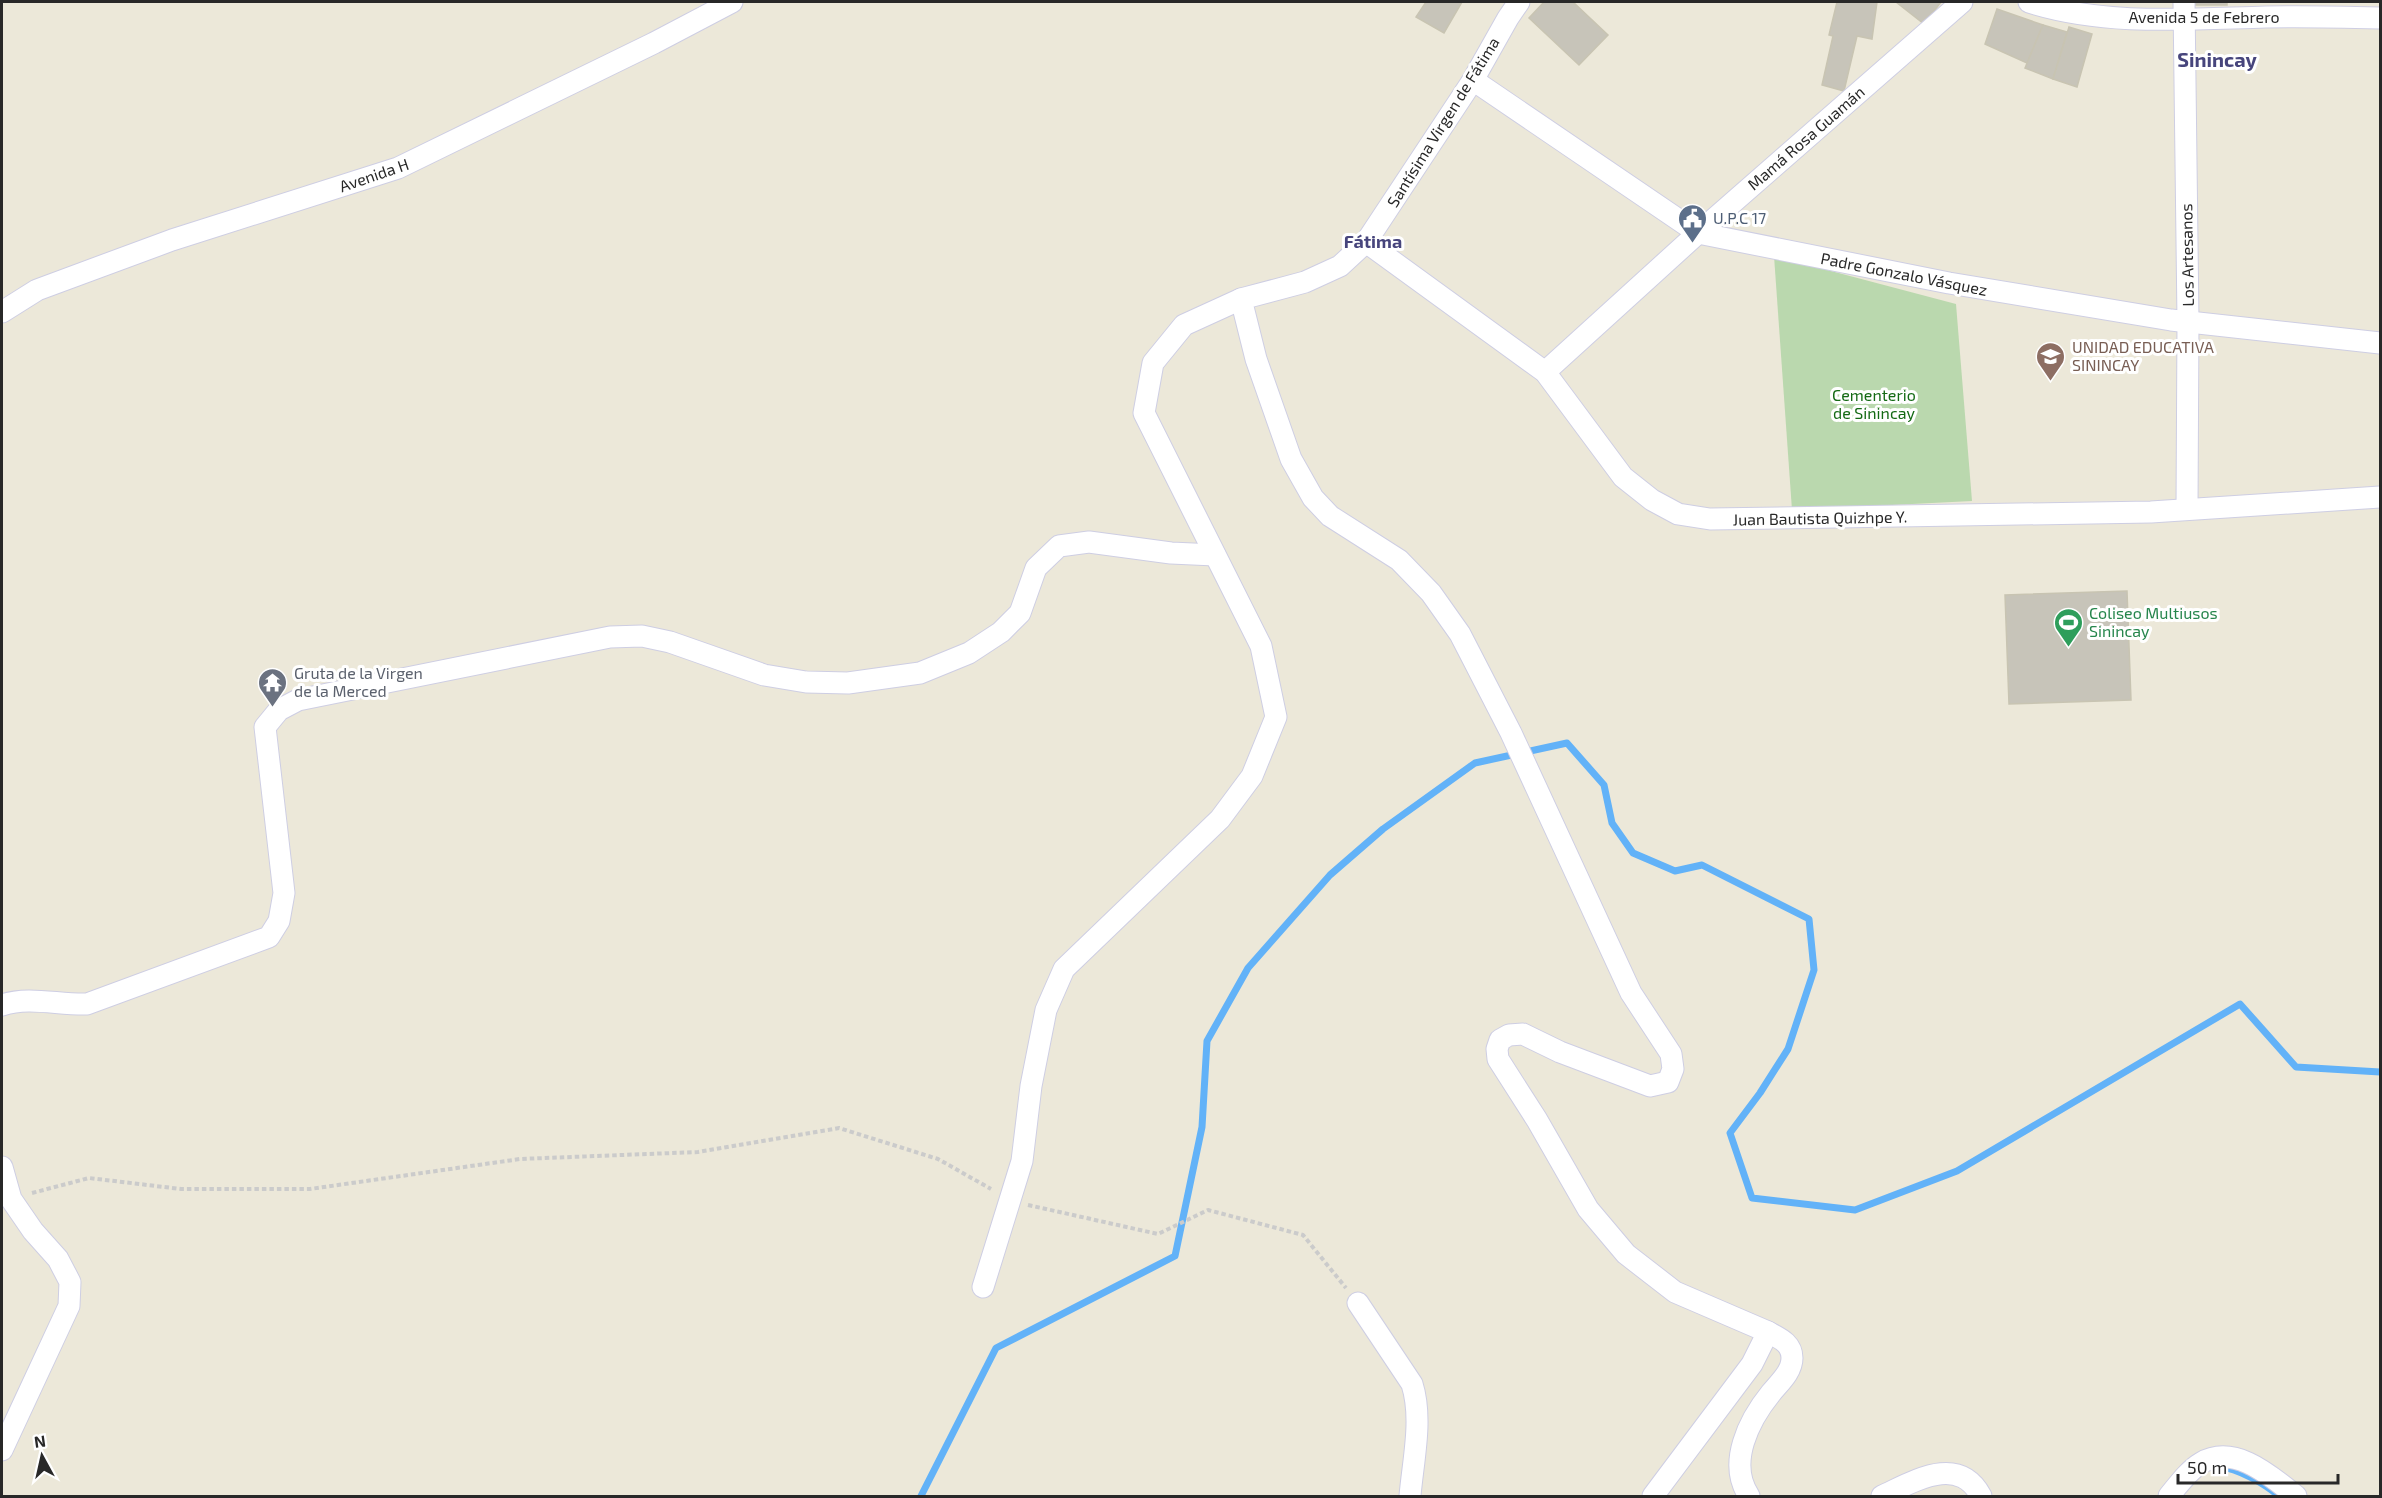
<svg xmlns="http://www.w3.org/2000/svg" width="2382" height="1498" viewBox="0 0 2382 1498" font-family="'Exo 2',sans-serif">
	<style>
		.cemetery { fill: #bad8ae }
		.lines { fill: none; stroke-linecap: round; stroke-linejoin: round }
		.stream { stroke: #62b2f8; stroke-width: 7 }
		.building { fill: #c7c4b9; stroke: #c8c4b2; stroke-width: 1.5 }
		.minor-casing { stroke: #cecee3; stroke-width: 23 }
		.path { stroke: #cbcbcb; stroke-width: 4; stroke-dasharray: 4.5 3; stroke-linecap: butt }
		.minor { stroke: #fff; stroke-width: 21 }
		.labels { text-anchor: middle; stroke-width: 6; stroke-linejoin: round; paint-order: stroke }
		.street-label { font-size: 16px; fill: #282828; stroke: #fff }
		.service-label { font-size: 16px; fill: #4e5e75; stroke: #fff; text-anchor: start }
		.education-label { font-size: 16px; fill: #785e54; stroke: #fff; text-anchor: start }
		.park-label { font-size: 16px; fill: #146a14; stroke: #fff }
		.leisure-label { font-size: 16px; fill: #27864d; stroke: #fff; text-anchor: start }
		.worship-label { font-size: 16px; fill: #5b616d; stroke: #fff; text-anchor: start }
		.neighbourhood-label { font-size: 18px; font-weight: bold; fill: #47457c; stroke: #fff }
		.quarter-label { font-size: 20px; font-weight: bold; fill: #47457c; stroke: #fff }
	</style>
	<rect width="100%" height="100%" fill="#ece8d9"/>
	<path class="cemetery" d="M 1774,256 L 1956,304 L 1972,501 L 1792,510 Z"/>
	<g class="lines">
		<g class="stream">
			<path d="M 2219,1467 C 2238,1468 2265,1484 2279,1496"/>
			<path d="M 921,1496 L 996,1348 L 1175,1256 L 1202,1127 L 1207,1041 L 1248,968 L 1330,875 L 1383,829 L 1475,763 L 1567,743 L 1604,785 L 1612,823 L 1633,853 L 1675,871 L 1702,865 L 1809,919 L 1814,970 L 1788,1049 L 1760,1093 L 1730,1133 L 1752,1198 L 1855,1210 L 1957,1171 L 2240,1004 L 2296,1067 L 2380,1072"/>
		</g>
	</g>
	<g class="building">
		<path d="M 1426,2 L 1462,2 L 1444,33 L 1416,17 Z"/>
		<path d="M 1544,2 L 1573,2 L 1608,35 L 1579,65 L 1529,18 Z"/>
		<path d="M 1837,2 L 1877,2 L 1872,39 L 1857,36 L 1844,91 L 1822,85 L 1833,36 L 1829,35 Z"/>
		<path d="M 1896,2 L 1941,2 L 1924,24 Z"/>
		<rect x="2191" y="2" width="36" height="3"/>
		<path d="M 1997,9 L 2043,25 L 2027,63 L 1985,44 Z"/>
		<path d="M 2043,25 L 2067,32 L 2053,79 L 2025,68 Z"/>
		<path d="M 2069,27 L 2092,34 L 2077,87 L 2053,79 Z"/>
		<path d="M 2127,591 L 2131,700 L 2009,704 L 2005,595 Z"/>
	</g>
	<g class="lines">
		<defs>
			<g id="minor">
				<path d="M 1519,2 L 1508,18 L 1473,80 L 1366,242 L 1340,266 L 1305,282 L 1241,299 L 1256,359 L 1291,459 L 1313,498 L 1330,516 L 1399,560 L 1431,593 L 1460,634 L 1511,733 L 1631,993 L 1671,1054 L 1673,1069 L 1668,1082 L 1650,1086 L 1560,1052 L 1523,1034 L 1509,1035 L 1500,1040 L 1497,1049 L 1498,1059 L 1537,1120 L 1588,1209 L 1626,1254 L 1675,1292 L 1768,1332 L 1752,1364 L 1653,1496"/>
				<path d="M 2029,2 C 2105,26 2187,19 2266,17 C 2304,16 2342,17 2380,18"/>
				<path d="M 2184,2 L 2188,321 L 2187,508"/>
				<path d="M 1473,80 L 1698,233 L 1949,283 L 2171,320 L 2380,343"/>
				<path d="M 1366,242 L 1545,372 L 1623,477 L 1652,500 L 1678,514 L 1710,519 L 2151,512 L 2380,497"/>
				<path d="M 2,312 L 37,290 L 172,240 L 398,168 L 654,43 L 732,2"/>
				<path d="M 1545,372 L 1698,233 L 1962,2"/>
				<path d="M 2,1005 C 29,996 58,1005 87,1004 L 269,937 L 279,921 L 284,893 L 265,727 L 279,710 L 298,700 L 610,637 L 642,636 L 670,642 L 764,675 L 806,682 L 848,683 L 920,673 L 969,653 L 1001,632 L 1020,613 L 1036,568 L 1059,546 L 1089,542 L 1171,553 L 1215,555"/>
				<path d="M 2,1167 L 11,1199 L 33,1231 L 58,1259 L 70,1282 L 69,1306 L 2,1450"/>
				<path d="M 983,1287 L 1022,1161 L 1031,1086 L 1046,1010 L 1064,969 L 1220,819 L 1252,776 L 1276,717 L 1261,646 L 1144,413 L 1153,363 L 1184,325 L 1241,299"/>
				<path d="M 1358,1303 L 1412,1384 C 1423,1419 1413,1460 1410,1496"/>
				<path d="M 1749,1496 C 1727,1463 1749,1420 1771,1393 C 1779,1383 1792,1372 1792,1358 C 1792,1343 1779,1338 1768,1332"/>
				<path d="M 1882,1496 C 1915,1481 1958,1454 1981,1496"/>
				<path d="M 2169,1496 C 2178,1485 2189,1470 2201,1463 C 2235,1443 2272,1477 2296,1496"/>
			</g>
		</defs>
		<use href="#minor" class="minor-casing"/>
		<g class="path">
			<path d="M 32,1193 L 89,1178 L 181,1189 L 310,1189 L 520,1159 L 698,1152 L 839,1128 L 938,1159 L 991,1189"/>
			<path d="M 1028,1205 L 1158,1234 L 1208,1210 L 1303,1235 L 1346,1288"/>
		</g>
		<use href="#minor" class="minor"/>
	</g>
	<defs>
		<symbol id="civic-pin" viewBox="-11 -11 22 30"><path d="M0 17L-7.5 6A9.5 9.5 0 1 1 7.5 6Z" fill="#5c6f8a" stroke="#fff"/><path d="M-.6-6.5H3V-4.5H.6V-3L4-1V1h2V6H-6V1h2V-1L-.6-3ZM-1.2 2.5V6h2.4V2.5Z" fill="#fff"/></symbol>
		<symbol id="school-pin" viewBox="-11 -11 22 30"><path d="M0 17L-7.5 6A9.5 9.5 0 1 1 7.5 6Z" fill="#8d6e63" stroke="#fff"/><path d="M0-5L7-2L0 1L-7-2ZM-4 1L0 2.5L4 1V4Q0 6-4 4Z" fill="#fff"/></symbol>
		<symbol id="stadium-pin" viewBox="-11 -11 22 30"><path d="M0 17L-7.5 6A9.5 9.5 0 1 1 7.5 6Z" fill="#2e9e5b" stroke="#fff"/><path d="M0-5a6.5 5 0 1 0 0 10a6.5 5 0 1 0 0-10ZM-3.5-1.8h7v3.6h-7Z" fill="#fff"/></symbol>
		<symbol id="temple-pin" viewBox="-11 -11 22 30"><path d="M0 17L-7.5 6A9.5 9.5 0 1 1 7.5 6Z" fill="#6b7280" stroke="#fff"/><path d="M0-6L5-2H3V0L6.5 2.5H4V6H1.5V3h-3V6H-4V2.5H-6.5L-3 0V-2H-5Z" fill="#fff"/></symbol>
	</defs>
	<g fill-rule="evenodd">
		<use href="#civic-pin" x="1676" y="202" width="33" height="45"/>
		<use href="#school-pin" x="2034" y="340" width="33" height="45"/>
		<use href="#stadium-pin" x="2052" y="606" width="33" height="45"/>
		<use href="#temple-pin" x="256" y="666" width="33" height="45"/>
	</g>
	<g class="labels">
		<g class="street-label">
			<text x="2204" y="23">Avenida 5 de Febrero</text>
			<text transform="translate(1443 122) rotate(-58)" y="6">Santísima Virgen de Fátima</text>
			<text transform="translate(1806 138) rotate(-41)" y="6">Mamá Rosa Guamán</text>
			<text transform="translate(374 175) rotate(-19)" y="6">Avenida H</text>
			<text transform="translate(2187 255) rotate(-91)" y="6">Los Artesanos</text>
			<text transform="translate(1904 274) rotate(11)" y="6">Padre Gonzalo Vásquez</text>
			<text transform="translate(1820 518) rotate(-1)" y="6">Juan Bautista Quizhpe Y.</text>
		</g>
		<g class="service-label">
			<text x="1713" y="224">U.P.C 17</text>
		</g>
		<g class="education-label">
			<text x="2072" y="353">UNIDAD EDUCATIVA<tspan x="2072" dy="18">SININCAY</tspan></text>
		</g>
		<g class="park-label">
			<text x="1874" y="401">Cementerio<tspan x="1874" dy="18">de Sinincay</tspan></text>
		</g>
		<g class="leisure-label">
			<text x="2089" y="619">Coliseo Multiusos<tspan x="2089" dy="18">Sinincay</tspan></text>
		</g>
		<g class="worship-label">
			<text x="294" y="679">Gruta de la Virgen<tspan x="294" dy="18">de la Merced</tspan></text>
		</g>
		<g class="neighbourhood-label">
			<text x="1373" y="248">Fátima</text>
		</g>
		<g class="quarter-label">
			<text x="2217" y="67">Sinincay</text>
		</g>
	</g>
	<rect width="2382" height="1498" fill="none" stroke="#282828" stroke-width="6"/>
	<g transform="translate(42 1456) rotate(352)" stroke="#ffffff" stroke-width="4.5" paint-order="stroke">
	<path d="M0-4.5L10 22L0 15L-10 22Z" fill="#282828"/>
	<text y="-9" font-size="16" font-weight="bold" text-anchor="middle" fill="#282828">N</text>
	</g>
	<path d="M2178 1474v9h160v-9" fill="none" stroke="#282828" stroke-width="3"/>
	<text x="2187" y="1474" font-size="18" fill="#282828" stroke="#ffffff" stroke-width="4.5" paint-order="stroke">50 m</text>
</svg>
